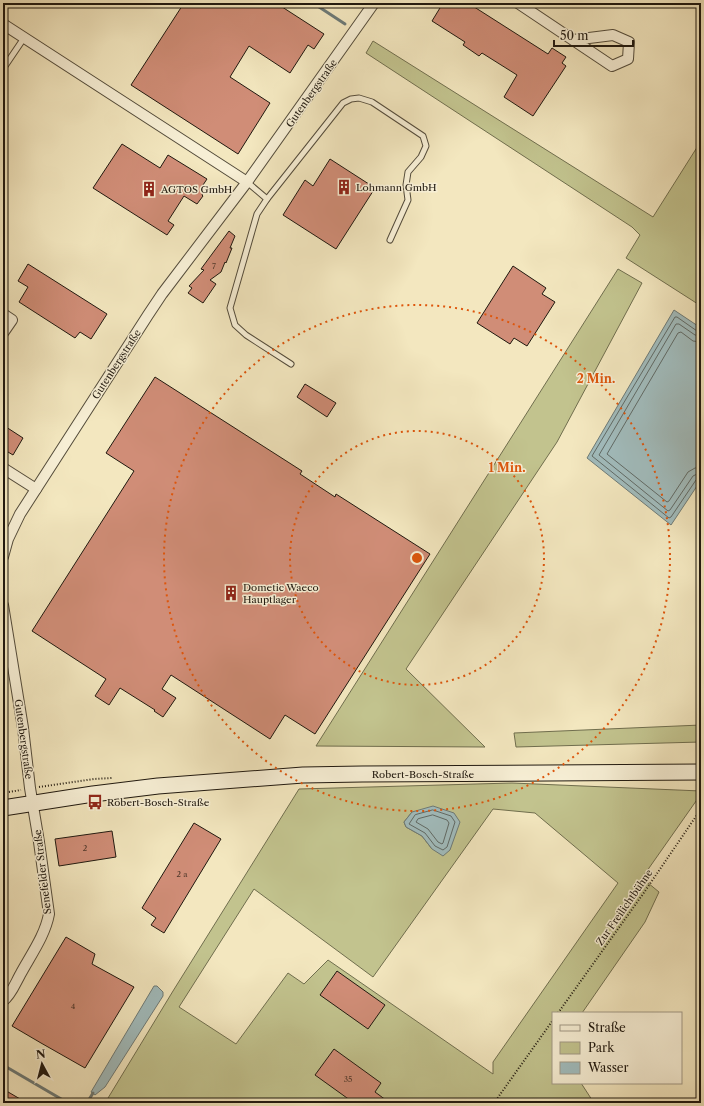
<svg xmlns="http://www.w3.org/2000/svg" width="704" height="1106" viewBox="0 0 704 1106" font-family="'Libre Caslon Text',serif">
	<style>
		.green { fill: #c2c38e; stroke: #706e4e; fill-rule: evenodd }
		.water { fill: #a1bcbd; stroke: #6d7a77 }
		.lines { fill: none; stroke-linecap: round; stroke-linejoin: round }
		.shore { stroke: #606a66; stroke-width: 1 }
		.stream { stroke: #6d7a77; stroke-width: 3 }
		.building { fill: #d08d77; stroke: #1f180f }
		.lane-casing { stroke: #544c3b; stroke-width: 7 }
		.street-casing { stroke: #544c3b; stroke-width: 12 }
		.secondary-casing { stroke: #1f180f; stroke-width: 17 }
		.path { stroke: #1f180f; stroke-width: 2; stroke-dasharray: 1 2; stroke-linecap: butt }
		.lane { stroke: #f7efd5; stroke-width: 5 }
		.street { stroke: #f7efd5; stroke-width: 10 }
		.secondary { stroke: #f7efd5; stroke-width: 15 }
		.ring { fill: none; stroke: #de560c; stroke-width: 2; stroke-dasharray: 2 4 }
		.labels { text-anchor: middle; stroke-width: 3; stroke-linejoin: round; paint-order: stroke }
		.number-label { font-size: 8px; fill: #4b3529 }
		.street-label { font-size: 10px; fill: #1f180f; stroke: #f7efd5 }
		.poi-label { font-size: 10px; fill: #1f180f; stroke: #f7efd5; text-anchor: start }
		.centre { fill: #de560c; stroke: #f7efd5; stroke-width: 2 }
		.ring-label { font-size: 12px; text-anchor: middle; font-weight: bold; fill: #de560c; stroke: #f7efd5; stroke-width: 3; stroke-linejoin: round; paint-order: stroke }
	</style>
	<rect width="100%" height="100%" fill="#f3e7bf"/>
	<filter id="stains"><feTurbulence type="fractalNoise" baseFrequency=".005" numOctaves="4"/><feColorMatrix values="0 0 0 0 .2 0 0 0 0 .09 0 0 0 0 .02 0 0 0 .5 -.17"/></filter>
	<radialGradient id="worn" r=".72"><stop offset=".6" stop-color="#630" stop-opacity="0"/><stop offset="1" stop-color="#630" stop-opacity=".3"/></radialGradient>
	<g class="green">
		<path d="M 373,41 L 653,217 L 701,141 L 701,306 L 626,258 L 640,235 L 632,227 L 366,53 Z"/>
		<path d="M 618,269 L 642,283 L 557,442 L 406,669 L 485,747 L 316,746 Z"/>
		<path d="M 701,725 L 701,742 L 516,747 L 514,733 Z"/>
		<path d="M 512,783 L 701,791 L 701,794 L 642,878 L 659,892 L 645,922 L 582,1013 L 553,1013 L 553,1083 L 581,1083 L 594,1103 L 105,1103 L 173,991 L 299,789 ZM 493,809 L 535,813 L 618,883 L 493,1062 L 493,1074 L 328,960 L 304,984 L 288,973 L 236,1044 L 179,1007 L 254,889 L 373,977 ZM 412,812 L 432,849 L 422,836 L 406,827 L 404,822 Z"/>
	</g>
	<g class="water">
		<path d="M 674,310 L 701,328 L 701,480 L 671,525 L 587,458 Z"/>
		<path d="M 433,806 L 454,813 L 460,822 L 450,850 L 443,856 L 432,849 L 422,836 L 406,827 L 404,822 L 412,812 Z"/>
		<path d="M 154,986 L 157,986 L 163,992 L 163,996 L 105,1087 L 95,1095 L 91,1092 Z"/>
	</g>
	<g class="lines">
		<g class="shore">
			<path d="M 701,331 L 697,331 L 677,317 L 675,317 L 592,456 L 669,518 L 671,517 L 696,480 L 698,478 L 701,478"/>
			<path d="M 701,336 L 695,335 L 679,324 L 676,324 L 599,455 L 668,511 L 670,510 L 693,476 L 697,474 L 701,473"/>
			<path d="M 701,342 L 693,341 L 681,332 L 678,333 L 607,454 L 667,502 L 669,501 L 688,472 L 695,468 L 701,467"/>
			<path d="M 433,810 L 451,816 L 455,822 L 447,847 L 443,850 L 435,846 L 425,833 L 409,824 L 415,815 Z"/>
			<path d="M 433,815 L 447,820 L 449,823 L 443,843 L 442,844 L 438,842 L 428,829 L 416,822 L 418,819 Z"/>
		</g>
		<g class="stream">
			<path d="M 313,3 L 345,24"/>
			<path d="M 3,1065 L 68,1103"/>
			<path d="M 87,1103 L 93,1093"/>
		</g>
	</g>
	<g class="building">
		<path d="M 184,3 L 276,3 L 324,34 L 314,49 L 308,45 L 290,73 L 249,46 L 230,77 L 270,103 L 238,154 L 131,85 Z"/>
		<path d="M 443,3 L 468,3 L 548,54 L 552,48 L 566,57 L 562,63 L 566,66 L 533,116 L 504,97 L 517,75 L 482,53 L 479,56 L 463,45 L 465,42 L 432,21 Z"/>
		<path d="M 122,144 L 160,168 L 168,155 L 207,179 L 201,188 L 204,190 L 202,195 L 203,196 L 197,204 L 184,196 L 168,221 L 174,225 L 167,235 L 93,188 Z"/>
		<path d="M 330,159 L 375,188 L 336,249 L 283,215 L 305,180 L 313,186 Z"/>
		<path d="M 229,231 L 235,236 L 230,248 L 232,248 L 226,263 L 225,262 L 221,272 L 210,280 L 216,284 L 203,303 L 188,293 L 192,288 L 189,286 L 204,270 L 201,269 Z"/>
		<path d="M 28,264 L 107,314 L 91,339 L 80,332 L 75,338 L 19,302 L 28,287 L 18,281 Z"/>
		<path d="M 513,266 L 546,288 L 542,294 L 555,302 L 527,346 L 514,338 L 510,344 L 477,323 Z"/>
		<path d="M 155,377 L 302,471 L 300,474 L 335,497 L 336,494 L 430,554 L 315,734 L 285,715 L 270,739 L 171,675 L 162,689 L 176,698 L 163,717 L 154,711 L 155,710 L 120,688 L 109,705 L 95,696 L 106,679 L 32,631 L 134,471 L 106,453 Z"/>
		<path d="M 305,384 L 336,403 L 327,417 L 297,397 Z"/>
		<path d="M 3,425 L 23,438 L 13,455 L 3,449 Z"/>
		<path d="M 194,823 L 221,839 L 164,933 L 151,925 L 156,918 L 142,908 Z"/>
		<path d="M 112,831 L 116,857 L 59,866 L 55,839 Z"/>
		<path d="M 66,937 L 95,954 L 92,964 L 134,987 L 85,1068 L 41,1043 L 12,1026 Z"/>
		<path d="M 337,971 L 385,1005 L 368,1029 L 320,995 Z"/>
		<path d="M 334,1049 L 381,1083 L 375,1092 L 390,1103 L 354,1103 L 315,1075 Z"/>
		<path d="M 3,1089 L 27,1103 L 3,1103 Z"/>
	</g>
	<g class="lines">
		<defs>
			<g id="lane">
				<path d="M 3,69 L 24,38"/>
				<path d="M 247,182 L 267,199 L 257,214 L 230,308 L 235,325 L 246,335 L 291,364"/>
				<path d="M 267,199 L 343,103 L 351,99 L 359,98 L 372,102 L 423,136 L 426,146 L 421,157 L 408,172 L 406,185 L 408,200 L 390,240"/>
			</g>
			<g id="street">
				<path d="M 518,3 L 612,66 L 628,59 L 629,42 L 613,35 L 573,40"/>
				<path d="M 3,24 L 247,182"/>
				<path d="M 3,314 L 12,320 L 3,333"/>
				<path d="M 3,468 L 36,489"/>
				<path d="M 3,557 L 8,539 L 20,514 L 148,315 L 162,294 L 247,182 L 374,3"/>
				<path d="M 3,605 L 23,728 L 30,788 L 39,842 L 49,914 C 45,936 30,956 20,975 C 15,984 11,995 3,1001"/>
			</g>
			<path id="secondary" d="M 3,808 L 93,794 L 158,786 L 303,775 L 362,774 L 701,772"/>
		</defs>
		<use href="#lane" class="lane-casing"/>
		<use href="#street" class="street-casing"/>
		<use href="#secondary" class="secondary-casing"/>
		<g class="path">
			<path d="M 39,787 L 94,779 L 112,778"/>
			<path d="M 3,793 L 21,790"/>
			<path d="M 558,1013 L 643,894 L 701,809"/>
			<path d="M 494,1103 L 553,1020"/>
		</g>
		<use href="#lane" class="lane"/>
		<use href="#street" class="street"/>
		<use href="#secondary" class="secondary"/>
	</g>
	<g class="ring">
		<circle cx="417" cy="558" r="127"/>
		<circle cx="417" cy="558" r="253"/>
	</g>
	<defs>
		<symbol id="building-bare" viewBox="-9 -9 18 18"><path d="M-4-6H4V6H1V3H-1V6H-4ZM-2.5-4.3h1.7v1.8h-1.7ZM.8-4.3h1.7v1.8H.8ZM-2.5-1h1.7V.8h-1.7ZM.8-1h1.7V.8H.8Z" fill="#8f2418" stroke="#f7efd5" stroke-width="2.5" paint-order="stroke"/></symbol>
		<symbol id="bus-bare" viewBox="-9 -9 18 18"><path d="M-5-6H5V4H4V6H2V4H-2V6H-4V4H-5ZM-3.5-4V0h7V-4ZM-3.5 1.2v1.5H-2V1.2ZM2 1.2v1.5H3.5V1.2Z" fill="#8f2418" stroke="#f7efd5" stroke-width="2.5" paint-order="stroke"/></symbol>
	</defs>
	<g fill-rule="evenodd">
		<use href="#building-bare" x="333" y="176" width="22" height="22"/>
		<use href="#building-bare" x="138" y="178" width="22" height="22"/>
		<use href="#building-bare" x="220" y="582" width="22" height="22"/>
		<use href="#bus-bare" x="84" y="791" width="22" height="22"/>
	</g>
	<g class="labels">
		<g class="number-label">
			<text x="214" y="269">7</text>
			<text x="85" y="851">2</text>
			<text x="182" y="877">2 a</text>
			<text x="73" y="1009">4</text>
			<text x="348" y="1082">35</text>
		</g>
		<g class="street-label">
			<text transform="translate(311 93) rotate(-55)" y="4">Gutenbergstraße</text>
			<text transform="translate(116 364) rotate(-57)" y="4">Gutenbergstraße</text>
			<text transform="translate(24 739) rotate(82)" y="4">Gutenbergstraße</text>
			<text x="423" y="778">Robert-Bosch-Straße</text>
			<text transform="translate(42 872) rotate(-97)" y="4">Senefelder Straße</text>
			<text transform="translate(624 907) rotate(-55)" y="4">Zur Freilichtbühne</text>
		</g>
		<g class="poi-label">
			<text x="356" y="191">Lohmann GmbH</text>
			<text x="161" y="193">AGTOS GmbH</text>
			<text x="243" y="591">Dometic Waeco<tspan x="243" dy="12">Hauptlager</tspan></text>
			<text x="107" y="806">Robert-Bosch-Straße</text>
		</g>
	</g>
	<circle cx="417" cy="558" r="6" class="centre"/>
	<g class="ring-label">
		<text x="596" y="383">2 Min.</text>
		<text x="507" y="472">1 Min.</text>
	</g>
	<rect width="704" height="1106" fill="none" stroke="#f3e7bf" stroke-width="16"/>
	<rect x="4" y="4" width="696" height="1098" fill="none" stroke="#1f180f" stroke-width="2"/>
	<rect x="8" y="8" width="688" height="1090" fill="none" stroke="#1f180f"/>
	<rect x="552" y="1012" width="130" height="72" fill="#f7efd5" stroke="#a19986"/>
	<rect x="560" y="1025" width="20" height="6" fill="#f7efd5" stroke="#a19986"/>
	<text x="588" y="1032" font-size="12" fill="#1f180f">Straße</text>
	<rect x="560" y="1042" width="20" height="12" fill="#c2c38e" stroke="#a19986"/>
	<text x="588" y="1052" font-size="12" fill="#1f180f">Park</text>
	<rect x="560" y="1062" width="20" height="12" fill="#a1bcbd" stroke="#a19986"/>
	<text x="588" y="1072" font-size="12" fill="#1f180f">Wasser</text>
	<g transform="translate(42 1064) rotate(353)" stroke="#f7efd5" stroke-width="3" paint-order="stroke">
	<path d="M0-3L7 15L0 10L-7 15Z" fill="#1f180f"/>
	<text y="-6" font-size="11" font-weight="bold" text-anchor="middle" fill="#1f180f">N</text>
	</g>
	<path d="M554 40v6h79v-6" fill="none" stroke="#1f180f" stroke-width="2"/>
	<text x="560" y="40" font-size="12" fill="#1f180f" stroke="#f7efd5" stroke-width="3" paint-order="stroke">50 m</text>
	<rect width="100%" height="100%" filter="url(#stains)"/>
	<rect width="100%" height="100%" fill="url(#worn)"/>
</svg>
